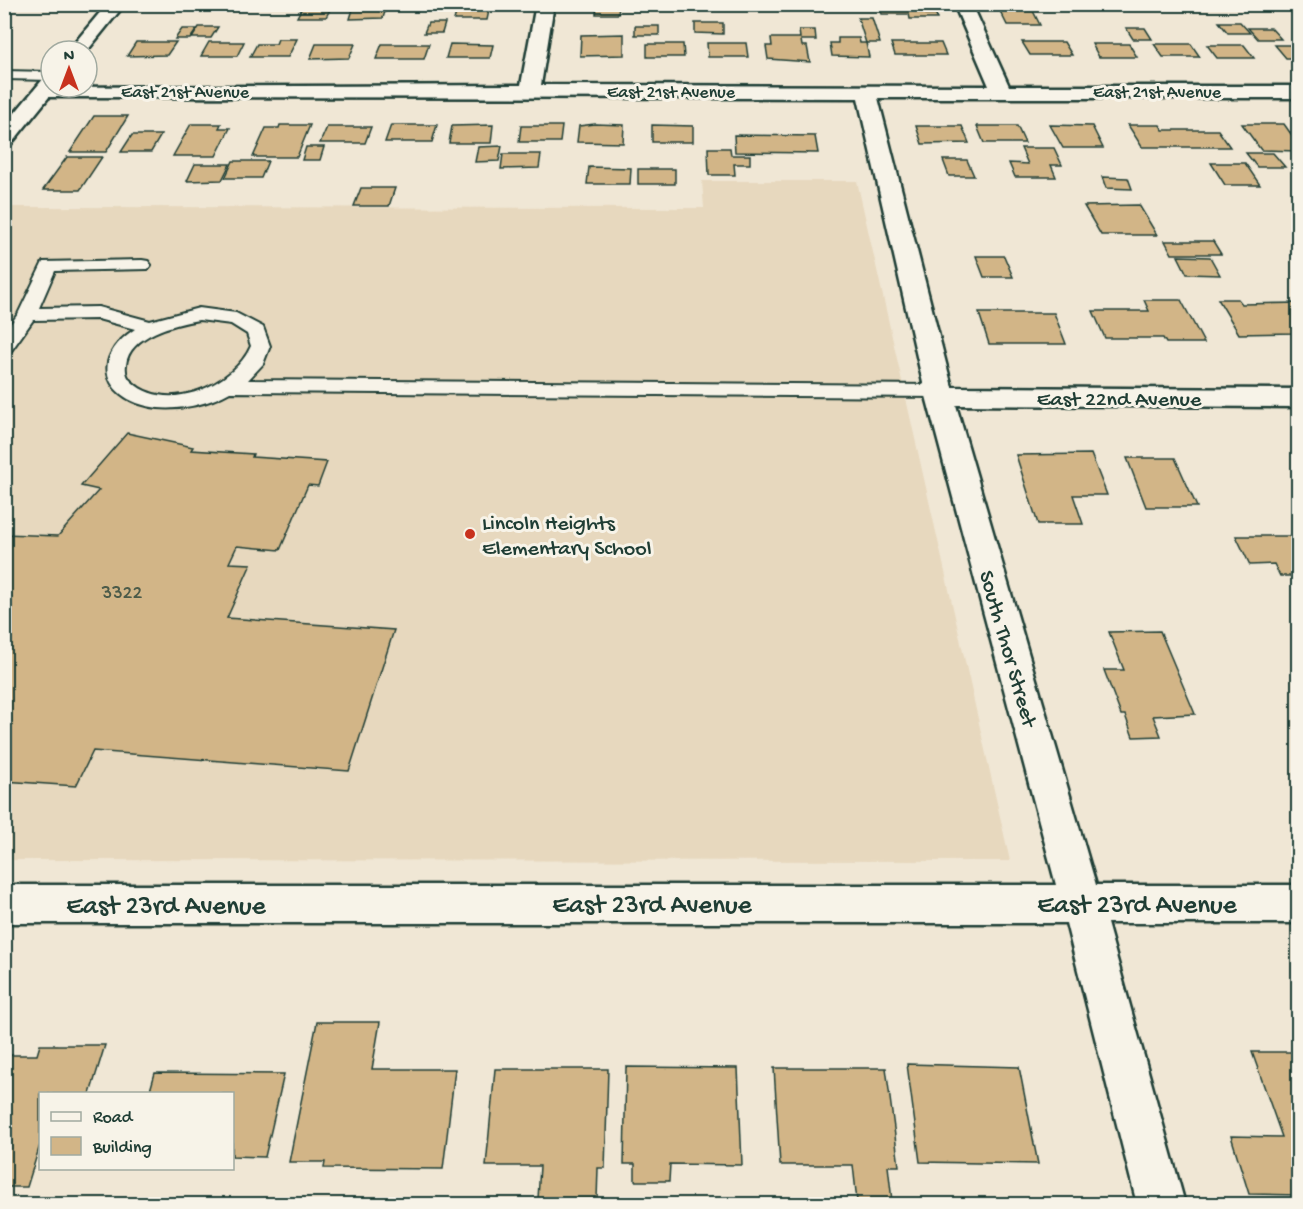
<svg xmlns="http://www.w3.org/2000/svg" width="1303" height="1209" viewBox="0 0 1303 1209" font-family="'Gochi Hand',sans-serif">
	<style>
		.built { fill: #e7d8be }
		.building { fill: #d2b587; stroke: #1f3d34; stroke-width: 1.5 }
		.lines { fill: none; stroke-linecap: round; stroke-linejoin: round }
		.lane-casing { stroke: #1f3d34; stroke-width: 4 }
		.street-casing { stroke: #1f3d34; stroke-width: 5 }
		.secondary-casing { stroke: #1f3d34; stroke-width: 5 }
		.lane { fill: #f7f3e8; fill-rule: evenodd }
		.street { fill: #f7f3e8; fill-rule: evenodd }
		.secondary { fill: #f7f3e8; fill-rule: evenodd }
		.poi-dot { fill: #c8321e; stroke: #f7f3e8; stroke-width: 2 }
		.labels { text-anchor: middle; stroke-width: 6; stroke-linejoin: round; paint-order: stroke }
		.far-street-label { font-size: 18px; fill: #1f3d34; stroke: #f7f3e8 }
		.number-label { font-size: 20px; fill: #4c5b49 }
		.street-label { font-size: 22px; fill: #1f3d34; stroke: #f7f3e8 }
		.poi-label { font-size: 22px; fill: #1f3d34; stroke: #f7f3e8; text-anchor: start }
		.near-street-label { font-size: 27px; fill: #1f3d34; stroke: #f7f3e8 }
	</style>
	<rect width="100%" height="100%" fill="#f0e7d5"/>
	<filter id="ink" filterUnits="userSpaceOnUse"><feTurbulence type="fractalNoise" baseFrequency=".0167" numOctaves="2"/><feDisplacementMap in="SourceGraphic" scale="12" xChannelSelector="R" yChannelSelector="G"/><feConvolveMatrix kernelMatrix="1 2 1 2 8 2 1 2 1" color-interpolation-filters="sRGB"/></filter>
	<g filter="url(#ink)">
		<path class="built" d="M 702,181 L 857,181 L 1010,861 L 5,860 L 5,207 L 704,208 Z"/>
		<g class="building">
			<path d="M 387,5 L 383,18 L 350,19 L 354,6 Z"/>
			<path d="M 303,6 L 332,6 L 326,17 L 297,17 Z"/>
			<path d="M 458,6 L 490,6 L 487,20 L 454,20 Z"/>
			<path d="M 597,6 L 619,6 L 618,14 L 596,14 Z"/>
			<path d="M 879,6 L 923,6 L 926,14 L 936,14 L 937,19 L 910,19 L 909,14 L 882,14 Z"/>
			<path d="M 998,7 L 1031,7 L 1040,25 L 1007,25 Z"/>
			<path d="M 858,18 L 872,18 L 880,43 L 866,43 Z"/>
			<path d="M 1219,22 L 1240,22 L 1250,33 L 1228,33 Z"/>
			<path d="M 428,23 L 445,23 L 442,33 L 424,33 Z"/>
			<path d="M 695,23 L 723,23 L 723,34 L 695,33 Z"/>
			<rect x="635" y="26" width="24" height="9"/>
			<path d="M 199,27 L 218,27 L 211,38 L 192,38 Z"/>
			<path d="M 1126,28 L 1145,28 L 1152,39 L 1133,39 Z"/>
			<path d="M 1248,28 L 1271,28 L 1281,39 L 1258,39 Z"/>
			<path d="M 182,29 L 197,29 L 190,39 L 175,39 Z"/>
			<path d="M 799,30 L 815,30 L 816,40 L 801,40 L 802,46 L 807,46 L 810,62 L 768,59 L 766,46 L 772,46 L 771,38 L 800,38 Z"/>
			<path d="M 624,34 L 624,55 L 580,56 L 581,35 Z"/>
			<path d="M 838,38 L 859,38 L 860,43 L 866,43 L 869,57 L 832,56 L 830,43 L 838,43 Z"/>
			<path d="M 278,39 L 297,39 L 288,57 L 250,57 L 257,44 L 276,44 Z"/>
			<path d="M 136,42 L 176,42 L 167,55 L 127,56 Z"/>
			<path d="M 209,42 L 244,42 L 237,56 L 201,56 Z"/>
			<path d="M 1022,42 L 1064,42 L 1072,55 L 1030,55 Z"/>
			<path d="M 707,43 L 746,43 L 748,57 L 708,57 Z"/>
			<path d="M 891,43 L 941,43 L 946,55 L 895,55 Z"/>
			<path d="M 316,44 L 355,44 L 349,58 L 310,59 Z"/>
			<path d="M 382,44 L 429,44 L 424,59 L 376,59 Z"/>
			<path d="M 450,44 L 493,45 L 490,58 L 446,58 Z"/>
			<path d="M 647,44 L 683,44 L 684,57 L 647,57 Z"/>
			<path d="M 1092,44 L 1129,44 L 1137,57 L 1099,57 Z"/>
			<path d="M 1154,44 L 1191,44 L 1200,57 L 1163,57 Z"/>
			<path d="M 1207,45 L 1244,45 L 1254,58 L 1217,58 Z"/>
			<path d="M 1275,45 L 1298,45 L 1298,58 L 1286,58 Z"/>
			<path d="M 94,116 L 128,116 L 106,152 L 70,152 Z"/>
			<path d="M 191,124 L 221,124 L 219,128 L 230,128 L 216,156 L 173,156 Z"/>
			<path d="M 595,124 L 624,125 L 623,143 L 577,142 L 579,126 Z"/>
			<path d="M 1242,124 L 1284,124 L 1298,144 L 1298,151 L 1261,150 Z"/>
			<path d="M 280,125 L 310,125 L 297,157 L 253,157 L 266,128 L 279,128 Z"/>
			<path d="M 391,125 L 437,125 L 432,142 L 385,142 Z"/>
			<path d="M 493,125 L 491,143 L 449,143 L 452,126 Z"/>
			<path d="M 652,125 L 693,126 L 693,142 L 652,142 Z"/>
			<path d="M 1050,125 L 1092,126 L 1103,148 L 1063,148 Z"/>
			<path d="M 1128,125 L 1160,125 L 1163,130 L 1218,130 L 1230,147 L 1142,147 Z"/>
			<path d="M 521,126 L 562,126 L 560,142 L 519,142 Z"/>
			<path d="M 916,126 L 962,126 L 969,143 L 922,144 Z"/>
			<path d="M 977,126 L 1017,126 L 1025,143 L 984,143 Z"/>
			<path d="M 327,127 L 371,127 L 365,143 L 320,143 Z"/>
			<path d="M 132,135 L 161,135 L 151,152 L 121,152 Z"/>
			<path d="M 734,135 L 815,136 L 818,153 L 735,152 Z"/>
			<path d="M 502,146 L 499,161 L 475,162 L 478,147 Z"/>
			<path d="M 306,147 L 324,147 L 320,160 L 302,160 Z"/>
			<path d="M 708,148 L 730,148 L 731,155 L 750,155 L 750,164 L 734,164 L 735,175 L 709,175 Z"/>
			<path d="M 1021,148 L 1054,148 L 1062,165 L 1051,165 L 1056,177 L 1015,177 L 1009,163 L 1028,164 Z"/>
			<path d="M 1246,153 L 1273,153 L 1285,167 L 1257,167 Z"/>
			<path d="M 503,154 L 541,154 L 539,168 L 501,169 Z"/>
			<path d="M 67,157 L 102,157 L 80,190 L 43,190 Z"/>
			<path d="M 943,160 L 967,160 L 974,176 L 949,176 Z"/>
			<path d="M 233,161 L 268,161 L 261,178 L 225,178 Z"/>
			<path d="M 1211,163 L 1245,163 L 1260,185 L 1225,185 Z"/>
			<path d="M 195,164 L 230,164 L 222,180 L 187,181 Z"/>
			<path d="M 589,167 L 631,168 L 630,184 L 587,184 Z"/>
			<rect x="638" y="169" width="37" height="15"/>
			<path d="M 1102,177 L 1128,178 L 1132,189 L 1106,188 Z"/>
			<path d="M 361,188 L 395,188 L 389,206 L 354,206 Z"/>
			<path d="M 1139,205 L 1157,235 L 1101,235 L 1084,206 Z"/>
			<path d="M 1165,241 L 1213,241 L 1221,254 L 1172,254 Z"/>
			<path d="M 976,256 L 1004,256 L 1013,277 L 984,277 Z"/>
			<path d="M 1178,256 L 1210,257 L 1220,275 L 1187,274 Z"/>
			<path d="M 1218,299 L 1238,299 L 1242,304 L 1298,303 L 1298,333 L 1239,334 Z"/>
			<path d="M 1144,300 L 1181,300 L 1204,343 L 1166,343 L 1163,338 L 1105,338 L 1093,311 L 1149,311 Z"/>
			<path d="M 979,313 L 1054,313 L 1066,344 L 989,344 Z"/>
			<path d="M 127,433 L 193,447 L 191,450 L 253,454 L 252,457 L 327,462 L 318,486 L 308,485 L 280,550 L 237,546 L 229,563 L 251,564 L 227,618 L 394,630 L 349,771 L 93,751 L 76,786 L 4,781 L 4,534 L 58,536 L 99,490 L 81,486 Z"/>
			<path d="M 1091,454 L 1107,495 L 1073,495 L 1083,524 L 1038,524 L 1016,455 Z"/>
			<path d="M 1127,458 L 1175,458 L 1197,507 L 1146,507 Z"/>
			<path d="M 1236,536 L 1298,536 L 1298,576 L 1280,576 L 1274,564 L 1250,565 Z"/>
			<path d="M 1160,631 L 1195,714 L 1153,716 L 1161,736 L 1133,737 L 1125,715 L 1121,715 L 1104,670 L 1124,670 L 1109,632 Z"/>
			<path d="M 317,1022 L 380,1022 L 372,1069 L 455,1069 L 443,1169 L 324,1168 L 325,1162 L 289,1162 Z"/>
			<path d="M 40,1045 L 105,1045 L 90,1094 L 40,1094 L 40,1145 L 27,1187 L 4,1187 L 4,1055 L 37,1055 Z"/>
			<path d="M 1252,1052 L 1298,1052 L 1298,1195 L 1249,1194 L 1231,1136 L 1282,1137 Z"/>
			<path d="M 907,1064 L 1019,1067 L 1038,1164 L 920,1162 Z"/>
			<path d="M 626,1067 L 738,1068 L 742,1165 L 670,1164 L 669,1181 L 635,1181 L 635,1164 L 624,1164 Z"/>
			<path d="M 774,1068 L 886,1068 L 899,1166 L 888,1166 L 892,1201 L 857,1201 L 853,1165 L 780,1165 Z"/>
			<path d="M 495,1069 L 608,1069 L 605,1168 L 598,1168 L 597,1199 L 538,1199 L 540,1166 L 486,1166 Z"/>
			<path d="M 155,1073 L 284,1074 L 265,1157 L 232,1156 L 232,1094 L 149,1094 Z"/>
		</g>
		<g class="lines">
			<defs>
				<g id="lane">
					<path d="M 4,71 L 51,72 L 51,80 L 4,79 Z"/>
					<path d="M 142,260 L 148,261 L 151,265 L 148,269 L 55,271 L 39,308 L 98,307 L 150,321 L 199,308 L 236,313 L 263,327 L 270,346 L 263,364 L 248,380 L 939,385 L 946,386 L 949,391 L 946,396 L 939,397 L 230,392 C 209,404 182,410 158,408 C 106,402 87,360 135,329 L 98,319 L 33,320 L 11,351 L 4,353 L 4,333 L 18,314 L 43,262 ZM 199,320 L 231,324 L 247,334 L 251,346 C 234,385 167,415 132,382 C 127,378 125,372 126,365 C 129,335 175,324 199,320 Z"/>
				</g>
				<path id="street" d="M 536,4 L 554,4 L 541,85 L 989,86 L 954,4 L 972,4 L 1009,86 L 1298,86 L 1298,98 L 878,98 L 952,387 L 1298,389 L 1298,407 L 956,405 L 1096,885 L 1298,885 L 1298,923 L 1107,923 L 1185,1204 L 1137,1204 L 1066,923 L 4,923 L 4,885 L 1056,885 L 926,396 L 858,98 L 44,97 L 37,95 L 34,91 L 37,87 L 51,85 L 51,87 L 521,85 Z"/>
				<g id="secondary">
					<path d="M 107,4 L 125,4 L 87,51 L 68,51 Z"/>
					<path d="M 51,76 L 51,87 L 57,87 L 11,144 L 4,146 L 4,126 L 44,78 Z"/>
				</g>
			</defs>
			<use href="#lane" class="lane-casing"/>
			<use href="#street" class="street-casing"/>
			<use href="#secondary" class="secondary-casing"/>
			<use href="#lane" class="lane"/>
			<use href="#street" class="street"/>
			<use href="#secondary" class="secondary"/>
		</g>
	</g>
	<circle class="poi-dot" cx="470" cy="534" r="6"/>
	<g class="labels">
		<g class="far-street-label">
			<text x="185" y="97">East 21st Avenue</text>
			<text x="671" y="97">East 21st Avenue</text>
			<text x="1157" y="97">East 21st Avenue</text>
		</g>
		<g class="number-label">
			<text x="122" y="598">3322</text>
		</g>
		<g class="street-label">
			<text x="1119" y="405">East 22nd Avenue</text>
			<text transform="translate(1010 648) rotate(74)" y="8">South Thor Street</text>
		</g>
		<g class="poi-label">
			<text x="482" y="529">Lincoln Heights<tspan x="482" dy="25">Elementary School</tspan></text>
		</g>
		<g class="near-street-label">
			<text x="652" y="912">East 23rd Avenue</text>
			<text x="1137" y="912">East 23rd Avenue</text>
			<text x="166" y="913">East 23rd Avenue</text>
		</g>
	</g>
	<rect width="1303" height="1209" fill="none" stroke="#f7f3e8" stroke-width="24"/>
	<rect x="12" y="12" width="1279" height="1185" fill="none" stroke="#1f3d34" stroke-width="2" filter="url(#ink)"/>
	<rect x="39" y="1092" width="195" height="78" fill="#f7f3e8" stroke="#a1aaa0" stroke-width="1.5"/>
	<rect x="51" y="1112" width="30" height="9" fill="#f7f3e8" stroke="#a1aaa0" stroke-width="1.5"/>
	<text x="93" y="1122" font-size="18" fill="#1f3d34">Road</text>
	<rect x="51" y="1137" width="30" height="18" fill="#d2b587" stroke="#a1aaa0" stroke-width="1.5"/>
	<text x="93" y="1152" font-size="18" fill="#1f3d34">Building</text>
	<g transform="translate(69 69)"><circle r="28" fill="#f7f3e8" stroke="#a1aaa0" stroke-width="1.5"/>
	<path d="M0-4.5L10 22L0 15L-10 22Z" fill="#c8321e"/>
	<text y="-9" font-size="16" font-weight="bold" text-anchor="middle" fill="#1f3d34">N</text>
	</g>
</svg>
